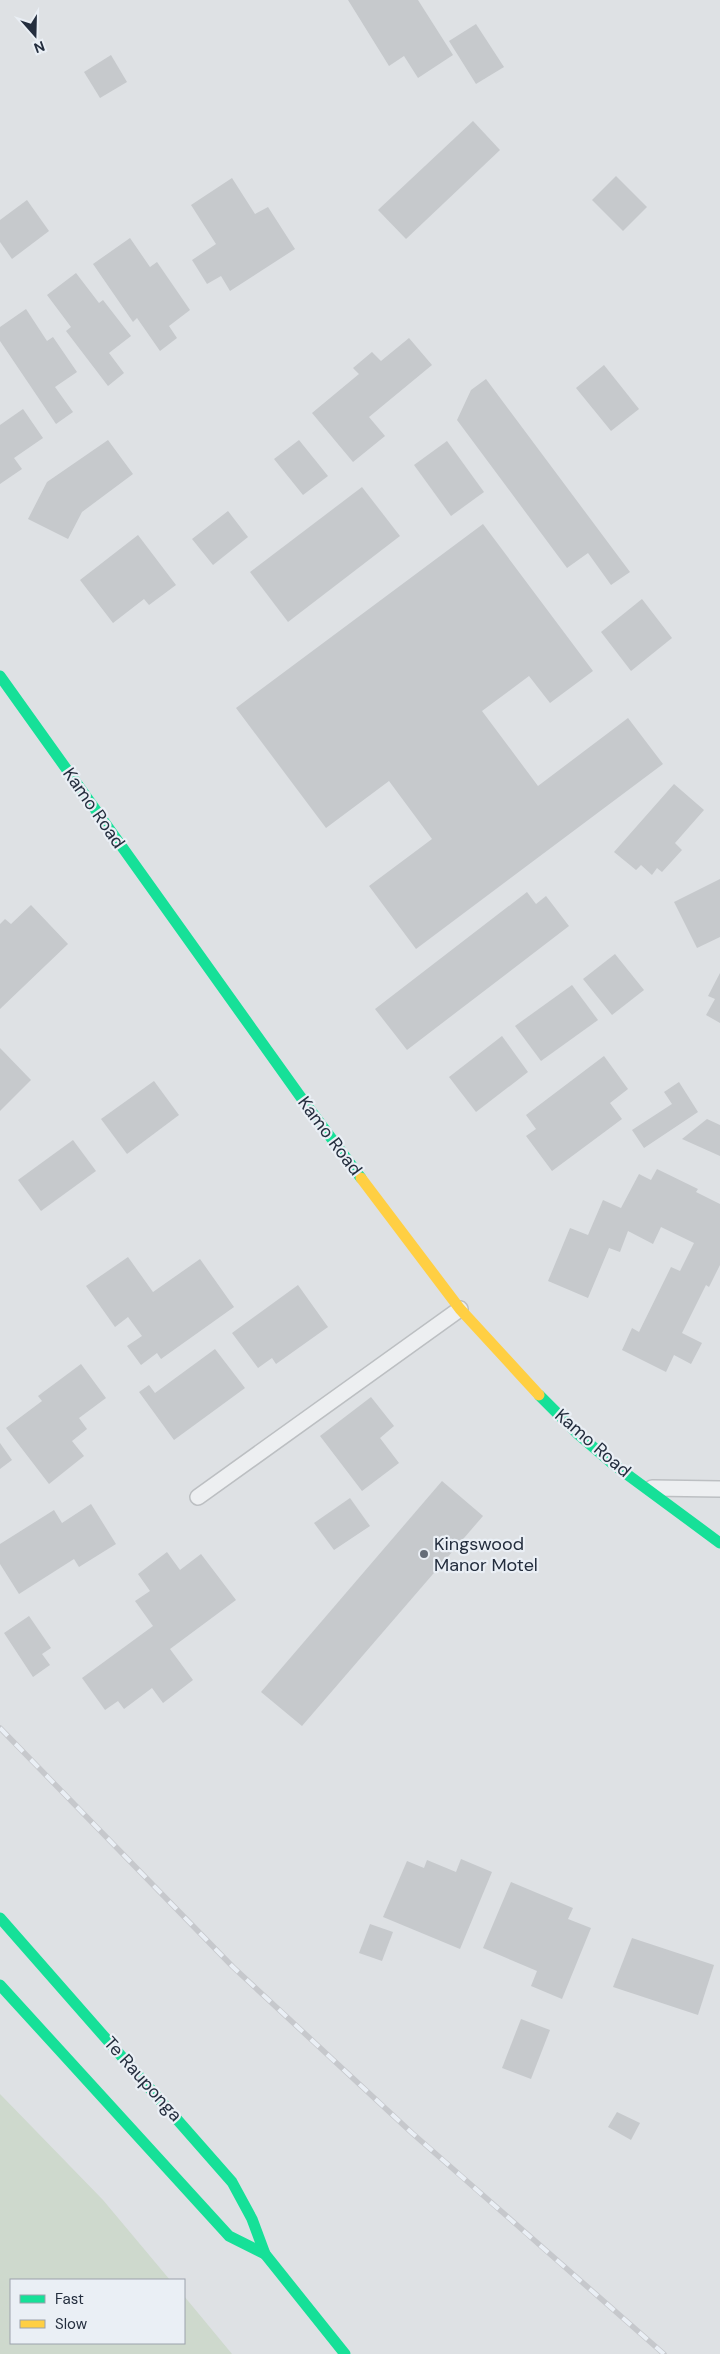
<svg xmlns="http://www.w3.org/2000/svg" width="720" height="2354" viewBox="0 0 720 2354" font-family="'DM Sans',sans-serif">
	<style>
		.green { fill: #ced9cd }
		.building { fill: #c6c9cc }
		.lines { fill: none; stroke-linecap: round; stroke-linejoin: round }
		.lane-casing { stroke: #bcbfc2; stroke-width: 18 }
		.lane { stroke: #edeff1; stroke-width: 15 }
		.fast { stroke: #16e098; stroke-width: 11 }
		.slow { stroke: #ffcf43; stroke-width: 11 }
		.rail-casing { stroke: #c6c8cc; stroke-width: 5.5 }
		.rail { stroke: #eaeff5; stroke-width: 4; stroke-dasharray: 11; stroke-linecap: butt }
		.poi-dot { fill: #656d78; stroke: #eaeff5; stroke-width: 2 }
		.labels { text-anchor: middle; stroke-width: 4.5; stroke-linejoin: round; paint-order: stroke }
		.street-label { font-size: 18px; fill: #242e3e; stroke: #eaeff5 }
		.poi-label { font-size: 18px; fill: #242e3e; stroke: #eaeff5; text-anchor: start }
	</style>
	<rect width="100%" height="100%" fill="#dee1e4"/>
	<path class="green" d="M 0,2094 L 103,2200 L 170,2280 L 11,2280 L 11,2343 L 184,2343 L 184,2296 L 232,2354 L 0,2354 Z"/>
	<g class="building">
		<path d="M 348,0 L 418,0 L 453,55 L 418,78 L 404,56 L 389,66 Z"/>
		<path d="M 476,24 L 504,67 L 476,84 L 449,41 Z"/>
		<path d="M 111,55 L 127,82 L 100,98 L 84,72 Z"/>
		<path d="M 473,121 L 500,150 L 406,239 L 378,210 Z"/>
		<path d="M 616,176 L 647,207 L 623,231 L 592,200 Z"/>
		<path d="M 232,178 L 255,214 L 268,207 L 295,249 L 230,291 L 221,276 L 207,284 L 192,260 L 216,244 L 191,205 Z"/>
		<path d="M 27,200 L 49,231 L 12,259 L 0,242 L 0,220 Z"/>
		<path d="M 130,238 L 150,267 L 157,262 L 190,310 L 169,326 L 177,338 L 160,351 L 137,318 L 133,322 L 93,264 Z"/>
		<path d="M 76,273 L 99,303 L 103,300 L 131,336 L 109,353 L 124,373 L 108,386 L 66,331 L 71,327 L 47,295 Z"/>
		<path d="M 26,309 L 47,341 L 53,337 L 77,372 L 55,387 L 73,412 L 56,424 L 0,341 L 0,327 Z"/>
		<path d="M 409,338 L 432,365 L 369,417 L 385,436 L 353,462 L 312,413 L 359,374 L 353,368 L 372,352 L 381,361 Z"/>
		<path d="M 604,365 L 639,409 L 611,431 L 576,388 Z"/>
		<path d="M 486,379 L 630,572 L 611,585 L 588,553 L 567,568 L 457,420 L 471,390 Z"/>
		<path d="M 23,409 L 43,438 L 14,458 L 22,469 L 0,484 L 0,425 Z"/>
		<path d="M 108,440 L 133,474 L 82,512 L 68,539 L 28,519 L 47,482 Z"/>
		<path d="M 299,440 L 328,476 L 303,495 L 274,459 Z"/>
		<path d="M 447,441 L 484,492 L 451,516 L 414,465 Z"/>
		<path d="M 362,487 L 400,536 L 288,622 L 250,572 Z"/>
		<path d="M 228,511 L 248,537 L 213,565 L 192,539 Z"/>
		<path d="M 483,524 L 593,671 L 550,703 L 529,676 L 482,711 L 538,786 L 628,718 L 663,764 L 416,949 L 369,886 L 432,839 L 389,781 L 326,828 L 236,708 Z"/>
		<path d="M 138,535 L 176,585 L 149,605 L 144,599 L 113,623 L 80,580 Z"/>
		<path d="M 642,599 L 672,638 L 631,671 L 601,632 Z"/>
		<path d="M 674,784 L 704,810 L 675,843 L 682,850 L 662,872 L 657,868 L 652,875 L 641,865 L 636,870 L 614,852 Z"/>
		<path d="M 720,879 L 720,937 L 697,948 L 674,902 Z"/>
		<path d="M 527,892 L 536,904 L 546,896 L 569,926 L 407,1050 L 375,1009 Z"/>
		<path d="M 31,905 L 68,944 L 0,1009 L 0,924 L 5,919 L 11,924 Z"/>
		<path d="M 615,954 L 644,990 L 612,1015 L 583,979 Z"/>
		<path d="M 720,973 L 720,1023 L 706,1015 L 715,999 L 708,996 Z"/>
		<path d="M 572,985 L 598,1020 L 541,1061 L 515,1026 Z"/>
		<path d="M 502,1036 L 528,1072 L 476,1112 L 449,1077 Z"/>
		<path d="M 0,1048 L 31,1080 L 0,1111 Z"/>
		<path d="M 604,1056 L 628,1089 L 610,1103 L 622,1119 L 552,1171 L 526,1136 L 536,1129 L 526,1115 Z"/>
		<path d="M 154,1081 L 179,1115 L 127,1154 L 101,1119 Z"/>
		<path d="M 679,1082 L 698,1112 L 644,1148 L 632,1130 L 672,1104 L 664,1092 Z"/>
		<path d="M 707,1119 L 720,1125 L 720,1156 L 682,1139 Z"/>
		<path d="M 73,1140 L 96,1171 L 41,1211 L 18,1180 Z"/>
		<path d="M 657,1169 L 698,1189 L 696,1192 L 720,1204 L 720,1265 L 709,1287 L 706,1285 L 682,1333 L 702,1343 L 691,1364 L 674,1355 L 666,1372 L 622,1350 L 632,1328 L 639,1332 L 671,1267 L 680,1271 L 694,1243 L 661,1227 L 653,1244 L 628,1231 L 620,1252 L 609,1248 L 588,1298 L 548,1281 L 570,1228 L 588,1235 L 603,1200 L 621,1208 L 639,1174 L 651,1180 Z"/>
		<path d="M 128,1257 L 153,1292 L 200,1259 L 234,1307 L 161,1359 L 157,1353 L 141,1365 L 127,1346 L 142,1336 L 128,1317 L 115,1327 L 86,1286 Z"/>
		<path d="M 298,1285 L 328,1327 L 276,1364 L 272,1358 L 258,1368 L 232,1333 Z"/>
		<path d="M 215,1349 L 245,1388 L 174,1440 L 139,1392 L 149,1385 L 155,1393 Z"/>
		<path d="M 81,1364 L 106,1398 L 79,1418 L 87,1429 L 72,1441 L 84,1456 L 49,1484 L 6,1428 L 42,1401 L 38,1396 Z"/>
		<path d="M 371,1397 L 394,1426 L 380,1438 L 399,1463 L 362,1491 L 320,1436 Z"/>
		<path d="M 0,1443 L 12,1460 L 0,1469 Z"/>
		<path d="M 442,1481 L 483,1516 L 302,1726 L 261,1692 Z"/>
		<path d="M 350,1498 L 370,1526 L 334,1550 L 314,1523 Z"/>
		<path d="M 91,1504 L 116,1544 L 79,1567 L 74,1559 L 19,1594 L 0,1564 L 0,1544 L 54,1510 L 62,1523 Z"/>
		<path d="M 167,1552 L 180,1570 L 201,1554 L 236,1600 L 170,1649 L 193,1680 L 163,1703 L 152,1688 L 124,1709 L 118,1701 L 105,1710 L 82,1678 L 153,1626 L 135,1601 L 150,1591 L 138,1574 Z"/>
		<path d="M 29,1616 L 51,1648 L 42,1654 L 50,1665 L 33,1677 L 4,1633 Z"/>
		<path d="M 461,1859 L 492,1872 L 460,1949 L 383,1917 L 407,1861 L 424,1868 L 427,1860 L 456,1872 Z"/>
		<path d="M 511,1882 L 573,1908 L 568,1919 L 591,1928 L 562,1999 L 531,1986 L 537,1971 L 483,1948 Z"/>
		<path d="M 370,1924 L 393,1932 L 382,1961 L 359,1953 Z"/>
		<path d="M 632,1938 L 714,1965 L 698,2015 L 613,1987 Z"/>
		<path d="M 521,2019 L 550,2030 L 531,2079 L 502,2068 Z"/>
		<path d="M 617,2112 L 640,2123 L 631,2140 L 608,2127 Z"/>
	</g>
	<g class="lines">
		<defs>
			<g id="lane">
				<path d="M 652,1488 L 720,1489"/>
				<path d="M 198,1497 L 460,1309"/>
			</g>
		</defs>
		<use href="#lane" class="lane-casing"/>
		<use href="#lane" class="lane"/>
		<g class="fast">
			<path d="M 0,676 L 305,1103 L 361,1178"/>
			<path d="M 539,1395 L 578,1434 L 613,1464 L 720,1543"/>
			<path d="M 0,1918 L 232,2182 L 252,2219 L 265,2254 L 345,2354"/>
			<path d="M 0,1985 L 229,2236 L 265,2254"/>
		</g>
		<path class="slow" d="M 361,1178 L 460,1309 L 539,1395"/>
		<defs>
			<path id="rail" d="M 0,1728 L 233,1967 L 412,2133 L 664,2354"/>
		</defs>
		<use href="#rail" class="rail-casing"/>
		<use href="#rail" class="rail"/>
	</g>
	<circle class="poi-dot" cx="424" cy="1554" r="5"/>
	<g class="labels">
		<g class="street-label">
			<text transform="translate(94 808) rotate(55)" y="6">Kamo Road</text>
			<text transform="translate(330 1136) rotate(53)" y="6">Kamo Road</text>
			<text transform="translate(593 1443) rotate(41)" y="6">Kamo Road</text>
			<text transform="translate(143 2079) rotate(48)" y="6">Te Rauponga</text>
		</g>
		<g class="poi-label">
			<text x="434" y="1550">Kingswood<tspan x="434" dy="21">Manor Motel</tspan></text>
		</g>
	</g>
	<rect x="10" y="2279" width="175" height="65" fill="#eaeff5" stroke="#9ba2ac"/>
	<rect x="20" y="2295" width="25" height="8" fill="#16e098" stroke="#9ba2ac"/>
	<text x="55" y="2304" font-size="15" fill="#242e3e">Fast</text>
	<rect x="20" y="2320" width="25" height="8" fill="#ffcf43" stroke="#9ba2ac"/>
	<text x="55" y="2329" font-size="15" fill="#242e3e">Slow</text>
	<g transform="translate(35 35) rotate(160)" stroke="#eaeff5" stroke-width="4" paint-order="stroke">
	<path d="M0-4L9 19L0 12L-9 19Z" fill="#242e3e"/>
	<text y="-8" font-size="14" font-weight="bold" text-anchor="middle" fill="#242e3e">N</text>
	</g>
</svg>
